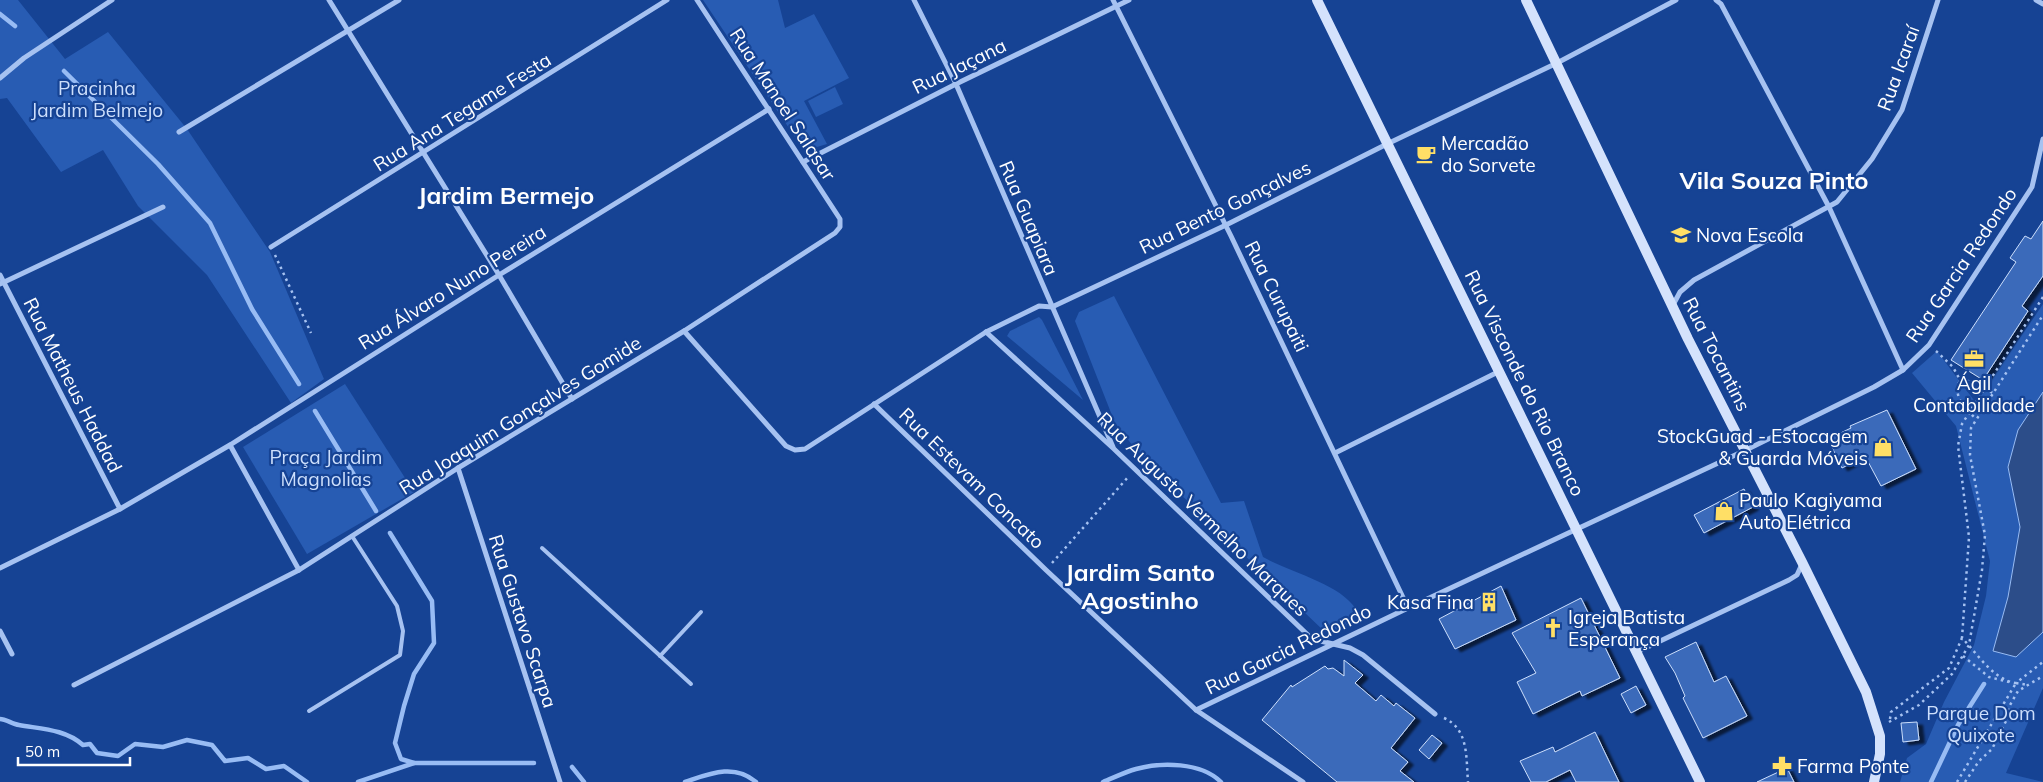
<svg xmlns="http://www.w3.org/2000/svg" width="2043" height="782" viewBox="0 0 2043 782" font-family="Mulish,sans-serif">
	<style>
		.green { fill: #285cb3 }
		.water { fill: #2c4d89; stroke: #98bcf4 }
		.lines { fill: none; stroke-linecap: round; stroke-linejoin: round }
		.stream { stroke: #98bcf4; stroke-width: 4.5 }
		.building { fill: #3a6aba; stroke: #cddffc; filter: url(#shadow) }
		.path { stroke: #a6c2f1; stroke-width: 2.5; stroke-dasharray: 2.5 4; stroke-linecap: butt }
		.service { stroke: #a6c2f1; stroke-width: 4 }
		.minor { stroke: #a6c2f1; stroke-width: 5 }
		.secondary { stroke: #d4e2fc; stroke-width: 10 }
		.labels { text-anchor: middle; stroke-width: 4.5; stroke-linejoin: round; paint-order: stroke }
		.street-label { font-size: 19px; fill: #fff; stroke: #164394 }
		.park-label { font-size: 19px; fill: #cddffc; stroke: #164394 }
		.poi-label { font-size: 19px; fill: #fff; stroke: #164394; text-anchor: start }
		.district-label { font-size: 24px; font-weight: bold; fill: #fff; stroke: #164394 }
	</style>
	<defs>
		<filter id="shadow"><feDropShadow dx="5.5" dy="3" stdDeviation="1" flood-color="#0009"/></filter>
	</defs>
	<rect width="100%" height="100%" fill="#164394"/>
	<g class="green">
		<path d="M 0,0 L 18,0 L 65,59 L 108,32 L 187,129 L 270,252 L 324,379 L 291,403 L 207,275 L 138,206 L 103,150 L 61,172 L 7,98 L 0,99 Z"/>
		<path d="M 703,0 L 778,0 L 785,28 L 814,14 L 849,78 L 804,101 L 827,144 L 810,149 L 801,146 Z"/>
		<path d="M 835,87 L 843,104 L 816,117 L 808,101 Z"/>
		<path d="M 1114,296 L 1221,503 L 1244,501 L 1263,557 C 1291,573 1339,583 1356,609 L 1354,620 L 1337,632 L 1325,632 L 1178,492 L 1133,446 L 1115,423 L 1075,321 L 1079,312 Z"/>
		<path d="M 2043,304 L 2043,688 L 2006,773 L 2043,782 L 1900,782 L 1907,758 L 1926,744 L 1944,702 L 1974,645 L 1986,596 L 1990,561 L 1956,426 L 1912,373 L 1937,351 L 1976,403 Z"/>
		<path d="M 1039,317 L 1042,320 L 1083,400 L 1007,336 L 1010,331 Z"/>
		<path d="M 345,384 L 414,492 L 307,554 L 243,447 Z"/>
	</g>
	<path class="water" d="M 2043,392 L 2043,632 L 2016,657 L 1993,651 L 2008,597 L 2020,527 L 2008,467 L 2018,430 Z"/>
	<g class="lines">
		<g class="stream">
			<path d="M 0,14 L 15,26"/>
			<path d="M 64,71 L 158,164 L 210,223 L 252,309 L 299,384"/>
			<path d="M 315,411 L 376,511"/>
			<path d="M 390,533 L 432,601 L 434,643 L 414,674 L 404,706 L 395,743 L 401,759 L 414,763"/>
			<path d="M 0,719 C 6,719 12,724 19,725 C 41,729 65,729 83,745 L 90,744 L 97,753 L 118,756 L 135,744 L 163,747 L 187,740 L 212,745 L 225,761 L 248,758 L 266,769 L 284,766 L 307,782"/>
			<path d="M 572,767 L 584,782"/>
			<path d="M 358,782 L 414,763 L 534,763"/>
			<path d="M 685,782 C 709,774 734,763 756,782"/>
			<path d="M 1103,782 C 1113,778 1125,772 1136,769 C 1161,762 1201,762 1221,782"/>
			<path d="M 1931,782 L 1958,725 L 1984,684"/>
		</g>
	</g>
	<g class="building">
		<path d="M 2043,221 L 2043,276 L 2022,306 L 2028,311 L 1983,380 L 1951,360 L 2016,262 L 2010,258 L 2025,236 L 2031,239 Z"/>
		<path d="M 1887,410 L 1916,469 L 1881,486 L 1865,456 L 1842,468 L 1828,439 L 1851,428 L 1850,426 Z"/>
		<path d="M 1744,489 L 1753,507 L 1704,533 L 1694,515 Z"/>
		<path d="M 1501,586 L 1516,620 L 1455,649 L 1439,619 Z"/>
		<path d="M 1581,598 L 1620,678 L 1582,696 L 1580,691 L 1533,714 L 1517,682 L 1536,673 L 1512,633 Z"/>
		<path d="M 1696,642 L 1714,682 L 1726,676 L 1747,716 L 1703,738 L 1683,698 L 1685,696 L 1675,673 L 1665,657 Z"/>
		<path d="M 1344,660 L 1363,675 L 1355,683 L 1376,701 L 1381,695 L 1394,706 L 1396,703 L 1415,718 L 1391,748 L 1408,762 L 1400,771 L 1414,782 L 1337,782 L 1262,720 L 1291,685 L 1292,687 L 1325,666 L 1328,669 L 1333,668 L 1344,676 Z"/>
		<path d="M 1636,686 L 1646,705 L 1631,713 L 1621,694 Z"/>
		<path d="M 1917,722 L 1919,740 L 1903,742 L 1901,723 Z"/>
		<path d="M 1595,732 L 1619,782 L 1576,782 L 1570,770 L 1546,782 L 1531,782 L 1520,761 L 1553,747 L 1555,752 Z"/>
		<path d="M 1432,735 L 1442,743 L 1429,759 L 1419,750 Z"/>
		<path d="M 1787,768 L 1794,782 L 1757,782 Z"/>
	</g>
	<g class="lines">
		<g class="path">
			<path d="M 275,255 L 311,333"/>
			<path d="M 2043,297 L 1962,424 L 1958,446 L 1969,537 L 1962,638 C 1977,653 1993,680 2016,683 L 2043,662"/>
			<path d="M 1936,351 L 1953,367 L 1960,380 C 1952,397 1965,408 1976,419"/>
			<path d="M 1960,380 L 1968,381 L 1993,393"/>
			<path d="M 1052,563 L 1129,476"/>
			<path d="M 1963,656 L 1989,677 L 2009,682"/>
			<path d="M 2016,683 L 2028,685"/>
			<path d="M 1444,718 C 1469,729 1466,758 1468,782"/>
			<path d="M 1890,719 L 1891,712 L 1949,668 L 1962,638"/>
			<path d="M 1889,722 L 1919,705 L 1952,674 L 1969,645 L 1982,570 L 1985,535 L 1970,455 L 1971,428 L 2043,315"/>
			<path d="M 1957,782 L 2016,683"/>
			<path d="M 1965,782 L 1979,761 L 1992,749 L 2006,721 L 2010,705 L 2018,691 L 2043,676"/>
		</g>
		<g class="service">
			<path d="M 542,548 L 691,684"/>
			<path d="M 660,656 L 701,612"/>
			<path d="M 309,711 L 400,655 L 403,631 L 397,606 L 352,536"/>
		</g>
		<g class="minor">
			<path d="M 329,0 L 499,275 L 572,399"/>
			<path d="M 914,0 L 956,84 L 1113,447"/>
			<path d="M 1113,0 L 1231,236 L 1408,608"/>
			<path d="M 1716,0 L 1721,4 L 1829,207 L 1903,370"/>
			<path d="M 2036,0 L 2043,4"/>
			<path d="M 0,78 L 24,58 L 112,0"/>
			<path d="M 179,132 L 399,0"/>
			<path d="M 803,162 L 956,84 L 1129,0"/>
			<path d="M 271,247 L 667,0"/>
			<path d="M 0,275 L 120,509"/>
			<path d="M 0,284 L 163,207"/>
			<path d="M 1673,305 L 1680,292 L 1694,280 L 1837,202 L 1872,159 L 1902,110 L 1938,0"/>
			<path d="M 684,331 L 786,446 L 795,450 L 805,449 L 986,332 L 1039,306 L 1052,307 L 1226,225 L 1387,144 L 1557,63 L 1676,0"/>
			<path d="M 986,332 L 1114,449 L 1312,639 L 1350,648 L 1363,655 L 1435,714"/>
			<path d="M 874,404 L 1046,570 L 1196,710 L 1303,782"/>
			<path d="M 230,445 L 499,275 L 769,109"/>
			<path d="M 1335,453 L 1500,371"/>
			<path d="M 458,468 L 560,782"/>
			<path d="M 0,568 L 120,509 L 230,445 L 299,570"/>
			<path d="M 0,631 L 12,654"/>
			<path d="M 1637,652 L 1789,580 L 1797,575 L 1802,564"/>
			<path d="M 74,685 L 299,570 L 458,468 L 684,331 L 835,233 L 840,227 L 840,219 L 697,0"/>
			<path d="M 1196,710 L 1408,608 L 1746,450 L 1874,387 L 1903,370 L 1929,345 L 2032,187 L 2043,139"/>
		</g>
		<g class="secondary">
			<path d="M 1317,0 L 1700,782"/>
			<path d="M 1526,0 L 1688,339 L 1802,562 L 1866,692 L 1880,736 L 1880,754 L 1874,782"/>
		</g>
	</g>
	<defs>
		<symbol id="cafe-bare" viewBox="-9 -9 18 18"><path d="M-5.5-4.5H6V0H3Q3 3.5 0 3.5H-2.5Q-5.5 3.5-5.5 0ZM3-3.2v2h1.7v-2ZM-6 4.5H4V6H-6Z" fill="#ffdf66" stroke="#164394" stroke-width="2.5" paint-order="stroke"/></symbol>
		<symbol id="school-bare" viewBox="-9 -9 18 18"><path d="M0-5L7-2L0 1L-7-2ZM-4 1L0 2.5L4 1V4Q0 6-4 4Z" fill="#ffdf66" stroke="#164394" stroke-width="2.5" paint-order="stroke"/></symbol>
		<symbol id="office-bare" viewBox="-9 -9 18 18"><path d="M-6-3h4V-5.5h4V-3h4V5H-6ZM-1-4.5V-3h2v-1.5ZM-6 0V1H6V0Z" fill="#ffdf66" stroke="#164394" stroke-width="2.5" paint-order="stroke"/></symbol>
		<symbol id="shop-bare" viewBox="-9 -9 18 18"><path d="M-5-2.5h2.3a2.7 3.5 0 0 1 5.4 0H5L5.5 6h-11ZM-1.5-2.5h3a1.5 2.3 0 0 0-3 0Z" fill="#ffdf66" stroke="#164394" stroke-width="2.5" paint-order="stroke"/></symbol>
		<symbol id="building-bare" viewBox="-9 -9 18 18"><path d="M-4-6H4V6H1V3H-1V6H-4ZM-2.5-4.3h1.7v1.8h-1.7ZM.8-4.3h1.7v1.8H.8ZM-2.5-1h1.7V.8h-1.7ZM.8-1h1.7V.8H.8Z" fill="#ffdf66" stroke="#164394" stroke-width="2.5" paint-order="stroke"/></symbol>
		<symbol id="church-bare" viewBox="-9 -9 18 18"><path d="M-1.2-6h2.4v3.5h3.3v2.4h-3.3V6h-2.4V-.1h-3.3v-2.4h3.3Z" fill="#ffdf66" stroke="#164394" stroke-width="2.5" paint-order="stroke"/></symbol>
		<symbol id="pharmacy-bare" viewBox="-9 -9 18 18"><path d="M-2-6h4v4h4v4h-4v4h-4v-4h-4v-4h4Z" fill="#ffdf66" stroke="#164394" stroke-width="2.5" paint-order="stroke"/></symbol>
	</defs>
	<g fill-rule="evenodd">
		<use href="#cafe-bare" x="1412" y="140" width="28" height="28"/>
		<use href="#school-bare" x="1667" y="221" width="28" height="28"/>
		<use href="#office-bare" x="1960" y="345" width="28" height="28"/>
		<use href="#shop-bare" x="1869" y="433" width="28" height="28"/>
		<use href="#shop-bare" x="1710" y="497" width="28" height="28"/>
		<use href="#building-bare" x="1475" y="588" width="28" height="28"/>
		<use href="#church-bare" x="1539" y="614" width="28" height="28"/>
		<use href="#pharmacy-bare" x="1768" y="752" width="28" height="28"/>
	</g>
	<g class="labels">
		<g class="street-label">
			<text transform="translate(959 66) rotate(-26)" y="7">Rua Jaçana</text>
			<text transform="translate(1898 68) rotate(-70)" y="7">Rua Icaraí</text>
			<text transform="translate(783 104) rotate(57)" y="7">Rua Manoel Salasar</text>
			<text transform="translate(462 112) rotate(-32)" y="7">Rua Ana Tegame Festa</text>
			<text transform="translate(1225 207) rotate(-26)" y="7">Rua Bento Gonçalves</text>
			<text transform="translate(1029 218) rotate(67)" y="7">Rua Guapiara</text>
			<text transform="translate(1961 265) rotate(-56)" y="7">Rua Garcia Redondo</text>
			<text transform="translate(452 287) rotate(-32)" y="7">Rua Álvaro Nuno Pereira</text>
			<text transform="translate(1277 296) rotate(64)" y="7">Rua Curupaiti</text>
			<text transform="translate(1717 354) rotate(63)" y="7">Rua Tocantins</text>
			<text transform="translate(1525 383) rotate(64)" y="7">Rua Visconde do Rio Branco</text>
			<text transform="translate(73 385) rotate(63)" y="7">Rua Matheus Haddad</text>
			<text transform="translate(520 415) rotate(-32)" y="7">Rua Joaquim Gonçalves Gomide</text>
			<text transform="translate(972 478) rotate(44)" y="7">Rua Estevam Concato</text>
			<text transform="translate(1203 514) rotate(44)" y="7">Rua Augusto Vermelho Marques</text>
			<text transform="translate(523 621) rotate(72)" y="7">Rua Gustavo Scarpa</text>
			<text transform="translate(1288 649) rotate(-26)" y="7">Rua Garcia Redondo</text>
		</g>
		<g class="park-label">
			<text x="97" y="95">Pracinha<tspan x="97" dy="22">Jardim Belmejo</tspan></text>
			<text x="326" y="464">Praça Jardim<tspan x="326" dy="22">Magnolias</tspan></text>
			<text x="1981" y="720">Parque Dom<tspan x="1981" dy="22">Quixote</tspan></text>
		</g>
		<g class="poi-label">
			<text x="1441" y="150">Mercadão<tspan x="1441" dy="22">do Sorvete</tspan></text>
			<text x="1696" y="242">Nova Escola</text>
			<text x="1974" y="390" text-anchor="middle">Ágil<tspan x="1974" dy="22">Contabilidade</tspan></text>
			<text x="1868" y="443" text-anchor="end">StockGuad - Estocagem<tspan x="1868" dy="22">&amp; Guarda Móveis</tspan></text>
			<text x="1739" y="507">Paulo Kagiyama<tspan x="1739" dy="22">Auto Elétrica</tspan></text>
			<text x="1474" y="609" text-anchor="end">Kasa Fina</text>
			<text x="1568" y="624">Igreja Batista<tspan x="1568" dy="22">Esperança</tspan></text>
			<text x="1797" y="773">Farma Ponte</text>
		</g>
		<g class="district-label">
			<text x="1774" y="189">Vila Souza Pinto</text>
			<text x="506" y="204">Jardim Bermejo</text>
			<text x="1140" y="581">Jardim Santo<tspan x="1140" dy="28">Agostinho</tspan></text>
		</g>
	</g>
	<path d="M18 757v8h112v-8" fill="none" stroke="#ffffff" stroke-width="2.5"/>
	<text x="25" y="757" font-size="15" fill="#ffffff" stroke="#164394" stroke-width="4" paint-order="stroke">50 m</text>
</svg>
